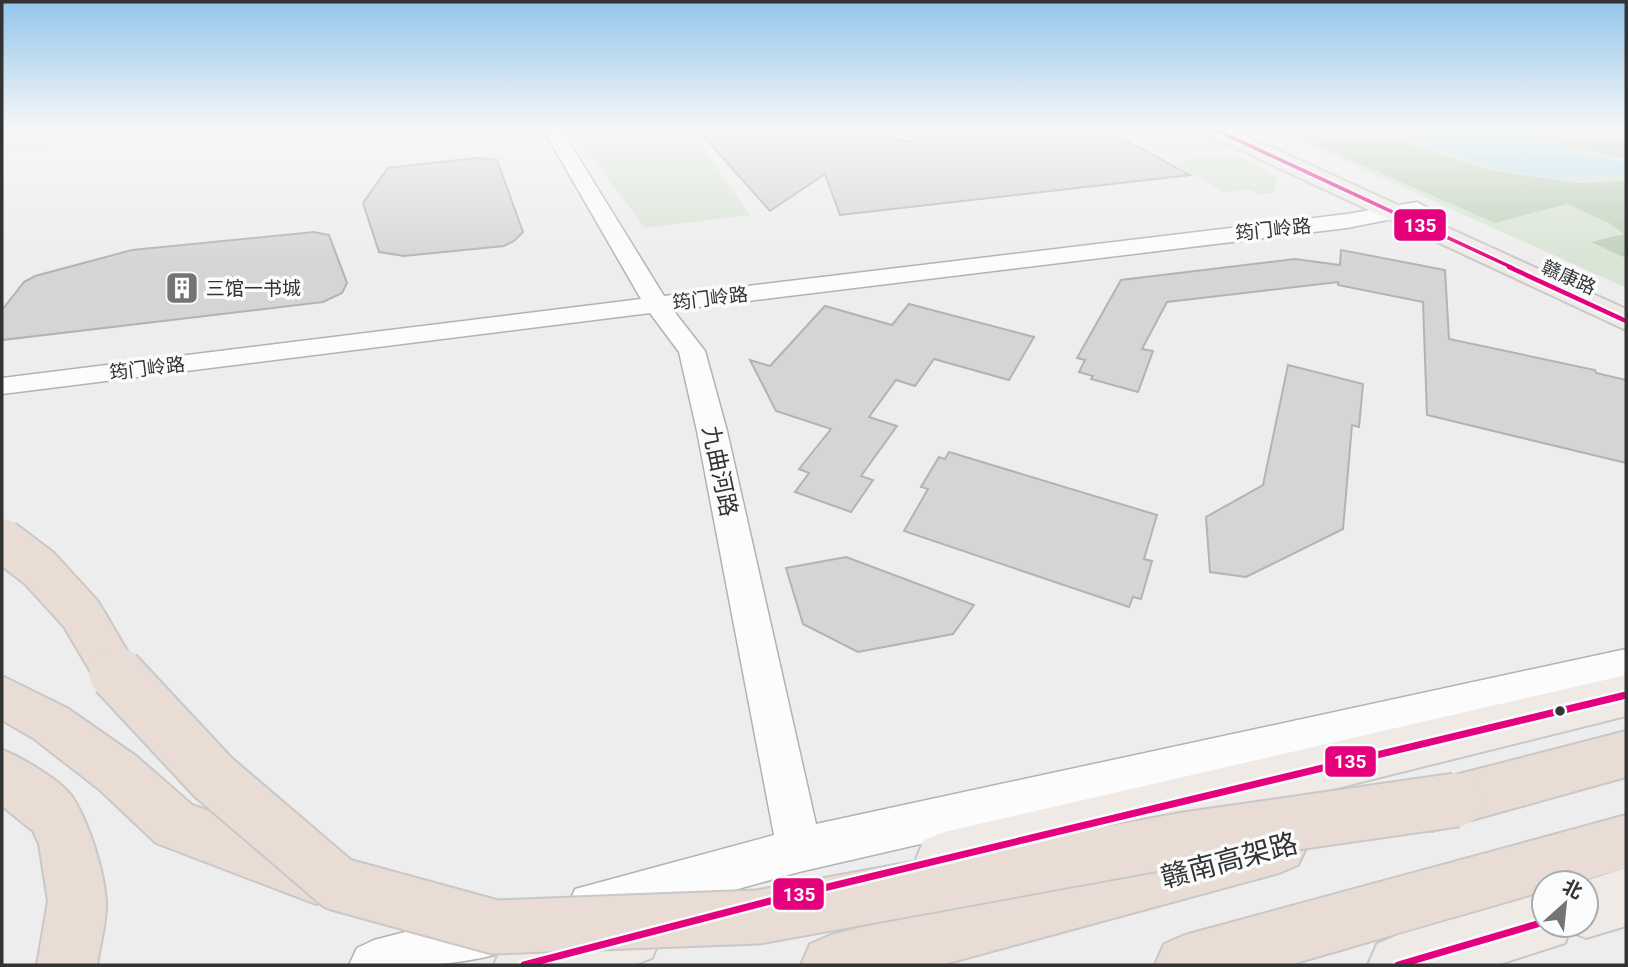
<svg xmlns="http://www.w3.org/2000/svg" width="1628" height="967" viewBox="0 0 1628 967" font-family="Roboto,'Noto Sans SC',sans-serif">
	<style>
		.green { fill: #d8e4d4 }
		.forest { fill: #bed0b8 }
		.water { fill: #b2e0ef }
		.building { fill: #d5d5d6; stroke: #b3b3b4; stroke-width: 2 }
		.lines { fill: none; stroke-linecap: round; stroke-linejoin: round }
		.minor-casing { stroke: #b2b2b3; stroke-width: 3 }
		.major-casing { stroke: #c8c8c8; stroke-width: 4 }
		.highway-casing { stroke: #c8c8c8; stroke-width: 4 }
		.minor { fill: #fcfcfc; fill-rule: evenodd }
		.major { fill: #f0eae6; fill-rule: evenodd }
		.highway { fill: #e8dcd5; fill-rule: evenodd }
		.highway-bridge-far1-casing { stroke: #c8c8c8; stroke-width: 46; stroke-linecap: butt }
		.highway-bridge-casing { stroke: #c8c8c8; stroke-width: 57; stroke-linecap: butt }
		.highway-bridge-far1 { stroke: #e8dcd5; stroke-width: 42 }
		.highway-bridge { stroke: #e8dcd5; stroke-width: 53 }
		.bus-1-far2-casing { stroke: #f9fbfc; stroke-width: 7 }
		.bus-1-far1-casing { stroke: #f9fbfc; stroke-width: 9 }
		.bus-1-casing { stroke: #f9fbfc; stroke-width: 12 }
		.bus-1-far2 { stroke: #e5007d; stroke-width: 3.5 }
		.bus-1-far1 { stroke: #e5007d; stroke-width: 4.5 }
		.bus-1 { stroke: #e5007d; stroke-width: 7 }
		.bus-dot { fill: #333334; stroke: #f9fbfc; stroke-width: 2.5 }
		.labels { text-anchor: middle; stroke-width: 7; stroke-linejoin: round; paint-order: stroke }
		.far-street-label { font-size: 19px; fill: #333334; stroke: #f9fbfc }
		.far-poi-label { font-size: 19px; fill: #333334; stroke: #f9fbfc; text-anchor: start }
		.street-label { font-size: 23px; fill: #333334; stroke: #f9fbfc }
		.near-street-label { font-size: 28px; fill: #333334; stroke: #f9fbfc }
		.line-badge { stroke: #f9fbfc; stroke-width: 2.5 }
		.badge-label { font-size: 19px; text-anchor: middle; font-weight: bold; fill: #fff }
	</style>
	<rect width="100%" height="100%" fill="#ededee"/>
	<g class="green">
		<path d="M 2,129 L 263,129 L 2,151 Z"/>
		<path d="M 571,129 L 727,129 L 691,132 L 750,215 L 645,228 Z"/>
		<path d="M 1120,129 L 1190,129 L 1226,147 L 1168,154 Z"/>
		<path d="M 1273,129 L 1626,129 L 1626,287 L 1618,284 Z"/>
		<path d="M 1235,154 L 1276,176 L 1274,192 L 1259,195 L 1251,190 L 1224,192 L 1171,162 Z"/>
	</g>
	<g class="forest">
		<path d="M 1280,129 L 1365,129 L 1490,170 L 1577,183 L 1626,181 L 1626,258 L 1591,242 L 1624,234 L 1609,223 L 1567,204 L 1495,223 Z"/>
		<path d="M 1531,129 L 1609,129 L 1626,136 L 1626,159 L 1565,146 Z"/>
	</g>
	<path class="water" d="M 1372,129 L 1526,129 L 1584,156 L 1626,162 L 1626,176 L 1547,177 L 1504,170 Z"/>
	<g class="building">
		<path d="M 737,129 L 857,129 L 910,142 L 927,129 L 1105,129 L 1190,175 L 840,215 L 825,174 L 770,211 L 700,132 Z"/>
		<path d="M 476,158 L 497,160 L 523,232 L 514,241 L 504,246 L 404,256 L 379,252 L 363,203 L 388,168 Z"/>
		<path d="M 314,232 L 329,235 L 347,283 L 342,293 L 323,302 L 2,340 L 2,310 L 24,282 L 35,276 L 132,250 Z"/>
		<path d="M 1341,250 L 1445,270 L 1449,339 L 1595,370 L 1596,373 L 1626,380 L 1626,463 L 1427,415 L 1423,302 L 1338,285 L 1338,282 L 1167,302 L 1142,349 L 1153,351 L 1138,392 L 1091,379 L 1093,376 L 1079,372 L 1085,360 L 1077,358 L 1121,280 L 1295,259 L 1340,265 Z"/>
		<path d="M 909,304 L 1034,337 L 1009,380 L 934,359 L 915,386 L 896,380 L 869,417 L 897,426 L 861,476 L 873,480 L 851,512 L 795,492 L 809,473 L 799,469 L 831,429 L 776,411 L 750,360 L 770,366 L 825,306 L 892,325 Z"/>
		<path d="M 1288,365 L 1363,384 L 1359,427 L 1352,425 L 1343,529 L 1246,577 L 1210,572 L 1206,517 L 1263,485 Z"/>
		<path d="M 949,452 L 1157,515 L 1144,559 L 1152,561 L 1141,599 L 1133,597 L 1129,607 L 904,531 L 928,489 L 921,487 L 939,457 L 945,459 Z"/>
		<path d="M 846,557 L 974,605 L 953,634 L 858,652 L 803,624 L 786,568 Z"/>
	</g>
	<g class="lines">
		<defs>
			<g id="minor">
				<path d="M 543,129 L 561,129 L 664,296 L 1347,214 L 1417,202 L 1428,208 L 1417,214 L 1347,228 L 673,310 L 705,351 L 727,431 L 816,824 L 1626,649 L 1626,681 L 799,872 L 592,930 L 575,923 L 568,906 L 575,889 L 774,835 L 697,431 L 679,352 L 650,313 L 2,394 L 2,378 L 641,299 Z"/>
				<path d="M 494,909 L 511,916 L 518,933 L 511,950 C 461,967 403,967 349,965 L 357,948 L 374,940 Z"/>
			</g>
			<g id="major">
				<path d="M 1203,129 L 1231,129 L 1626,309 L 1626,330 L 1206,134 Z"/>
				<path d="M 1626,675 L 1626,716 L 944,886 L 924,878 L 916,859 L 924,840 L 944,832 Z"/>
				<path d="M 1626,868 L 1626,926 L 1586,938 L 1569,931 L 1565,943 L 1497,965 L 1368,965 L 1377,944 L 1398,935 L 1544,893 L 1544,925 L 1586,925 L 1586,883 L 1579,883 Z"/>
				<path d="M 631,907 L 652,916 L 661,937 L 652,958 L 634,965 L 494,965 L 503,944 L 524,935 Z"/>
			</g>
			<g id="highway">
				<path d="M 2,676 L 67,708 L 136,756 L 192,805 L 336,856 L 344,876 L 336,896 L 316,904 L 156,843 L 100,790 L 33,738 L 2,720 Z"/>
				<path d="M 1626,731 L 1626,777 L 1432,831 L 1413,824 L 1405,806 L 1413,788 L 1432,781 Z"/>
				<path d="M 2,750 C 21,757 62,781 73,798 C 89,823 104,871 106,901 C 107,921 100,945 97,965 L 37,965 L 48,901 L 39,844 L 33,831 L 2,806 Z"/>
				<path d="M 1626,815 L 1626,868 L 1573,883 L 1544,883 L 1544,891 L 1289,965 L 1155,965 L 1164,944 L 1185,935 Z"/>
				<path d="M 1279,819 L 1298,827 L 1307,846 L 1298,865 L 1279,873 L 941,965 L 801,965 L 810,944 L 831,935 Z"/>
			</g>
		</defs>
		<use href="#minor" class="minor-casing"/>
		<use href="#major" class="major-casing"/>
		<use href="#highway" class="highway-casing"/>
		<use href="#minor" class="minor"/>
		<use href="#major" class="major"/>
		<use href="#highway" class="highway"/>
		<defs>
			<path id="highway-bridge-far1" d="M 2,540 L 39,568 L 81,614 L 117,675"/>
			<path id="highway-bridge" d="M 116,673 L 213,777 L 338,884 L 495,927 L 758,917 L 1185,839 L 1456,800"/>
		</defs>
		<use href="#highway-bridge-far1" class="highway-bridge-far1-casing"/>
		<use href="#highway-bridge" class="highway-bridge-casing"/>
		<use href="#highway-bridge-far1" class="highway-bridge-far1"/>
		<use href="#highway-bridge" class="highway-bridge"/>
		<defs>
			<path id="bus-1-far2" d="M 1214,129 L 1513,268"/>
			<path id="bus-1-far1" d="M 1509,267 L 1626,321"/>
			<g id="bus-1">
				<path d="M 524,965 L 782,898 L 1626,695"/>
				<path d="M 1398,965 L 1544,922"/>
			</g>
		</defs>
		<use href="#bus-1-far2" class="bus-1-far2-casing"/>
		<use href="#bus-1-far1" class="bus-1-far1-casing"/>
		<use href="#bus-1" class="bus-1-casing"/>
		<use href="#bus-1-far2" class="bus-1-far2"/>
		<use href="#bus-1-far1" class="bus-1-far1"/>
		<use href="#bus-1" class="bus-1"/>
	</g>
	<linearGradient id="sky" x2="0" y2="1"><stop stop-color="#92c6eb"/><stop offset="0.49" stop-color="#f7f7f7"/><stop offset="1" stop-color="#f7f7f7" stop-opacity="0"/></linearGradient>
	<rect width="1628" height="264" fill="url(#sky)"/>
	<defs>
		<symbol id="building-square" viewBox="-11 -11 22 22"><rect x="-9" y="-9" width="18" height="18" rx="4" fill="#747475" stroke="#f9fbfc"/><path d="M-4-6H4V6H1V3H-1V6H-4ZM-2.5-4.3h1.7v1.8h-1.7ZM.8-4.3h1.7v1.8H.8ZM-2.5-1h1.7V.8h-1.7ZM.8-1h1.7V.8H.8Z" fill="#fff"/></symbol>
	</defs>
	<g fill-rule="evenodd">
		<use href="#building-square" x="163" y="269" width="38" height="38"/>
	</g>
	<circle class="bus-dot" cx="1560" cy="711" r="6"/>
	<g class="labels">
		<g class="far-street-label">
			<text transform="translate(1273 229) rotate(-6)" y="7">筠门岭路</text>
			<text transform="translate(1569 277) rotate(24)" y="7">赣康路</text>
			<text transform="translate(710 298) rotate(-7)" y="7">筠门岭路</text>
			<text transform="translate(147 368) rotate(-7)" y="7">筠门岭路</text>
		</g>
		<g class="far-poi-label">
			<text x="206" y="295">三馆一书城</text>
		</g>
		<g class="street-label">
			<text transform="translate(720 471) rotate(78)" y="8">九曲河路</text>
		</g>
		<g class="near-street-label">
			<text transform="translate(1229 860) rotate(-15)" y="10">赣南高架路</text>
		</g>
	</g>
	<g class="line-badge">
		<rect x="1393" y="208" width="54" height="34" rx="7" fill="#e5007d"/>
		<rect x="1324" y="745" width="53" height="33" rx="7" fill="#e5007d"/>
		<rect x="772" y="877" width="53" height="34" rx="7" fill="#e5007d"/>
	</g>
	<g class="badge-label">
		<text x="1420" y="232">135</text>
		<text x="1350" y="768">135</text>
		<text x="799" y="901">135</text>
	</g>
	<rect width="1628" height="967" fill="none" stroke="#333334" stroke-width="7"/>
	<g transform="translate(1565 904) rotate(27)"><circle r="33" fill="#f9fbfc" stroke="#aaabac" stroke-width="2"/>
	<path d="M0-5L12 26L0 18L-12 26Z" fill="#747475"/>
	<text y="-10" font-size="19" font-weight="bold" text-anchor="middle" fill="#333334">北</text>
	</g>
</svg>
